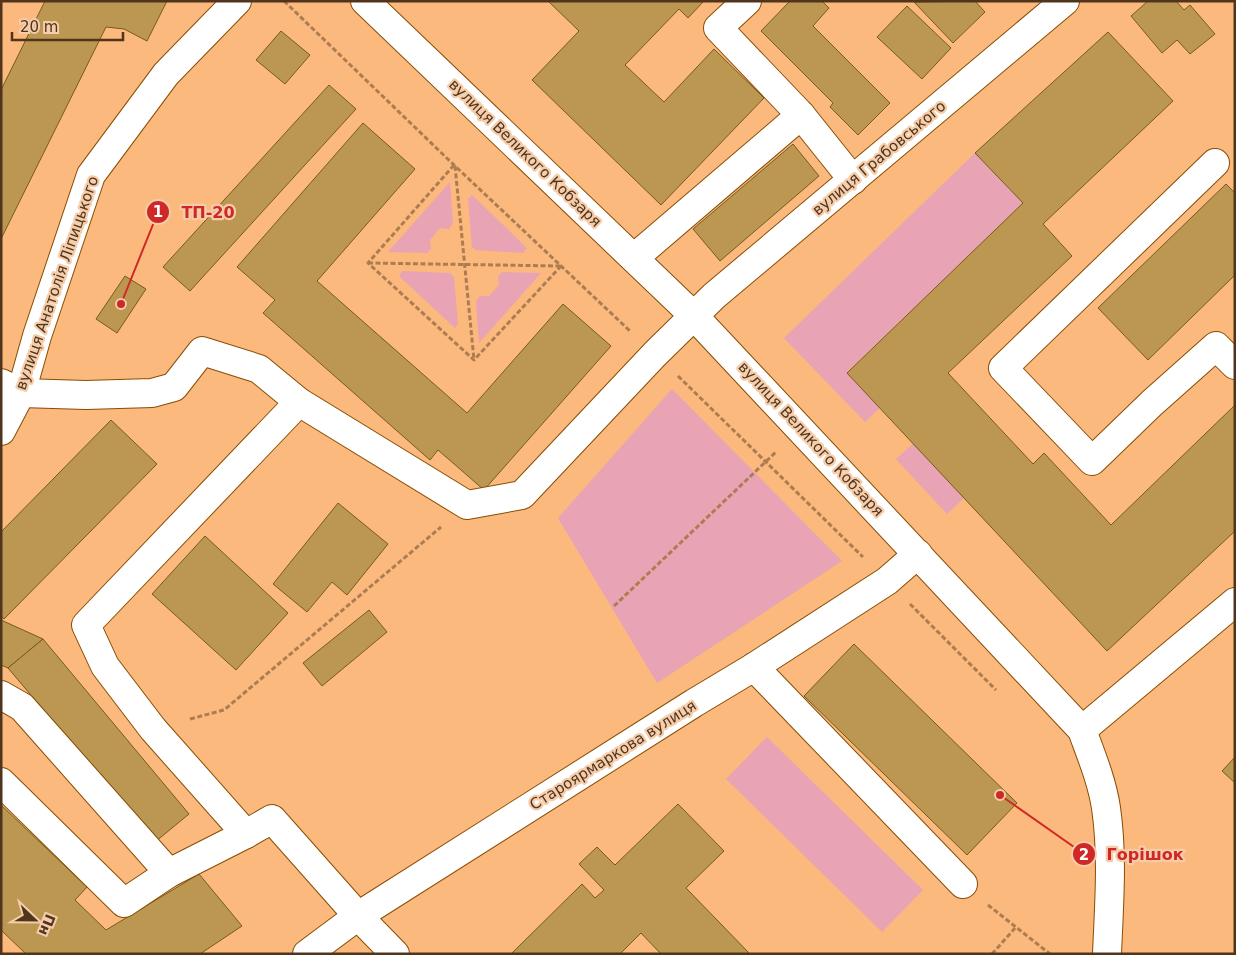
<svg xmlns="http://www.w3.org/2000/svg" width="1236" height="955" viewBox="0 0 1236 955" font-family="'DejaVu Sans',sans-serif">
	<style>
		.green { fill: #e8a3b5 }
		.building { fill: #bb9752; stroke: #785a1c }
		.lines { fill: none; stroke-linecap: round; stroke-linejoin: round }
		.minor-casing { stroke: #884d03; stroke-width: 30 }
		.path { stroke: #ad7d51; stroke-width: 3; stroke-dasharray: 5 2.5; stroke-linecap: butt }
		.minor { stroke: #fff; stroke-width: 28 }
		.labels { text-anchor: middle; stroke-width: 4.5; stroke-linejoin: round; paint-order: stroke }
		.street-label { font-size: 15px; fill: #50351c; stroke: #f5cdaa }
		.leader { fill: none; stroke: #cf2927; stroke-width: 2 }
		.callout-dot { fill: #cf2927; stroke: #f5cdaa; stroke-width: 2 }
		.mark-label { font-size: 15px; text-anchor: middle; font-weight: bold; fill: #fff }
		.callout-label { font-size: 16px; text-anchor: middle; font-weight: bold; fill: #cf2927; stroke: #f5cdaa; stroke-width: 4.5; stroke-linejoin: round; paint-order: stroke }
	</style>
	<rect width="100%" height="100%" fill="#fbb97d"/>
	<g class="green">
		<path d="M 975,153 L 1023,203 L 847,372 L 880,408 L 865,422 L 784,338 Z"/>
		<path d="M 450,182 L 453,223 L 449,229 L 440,228 L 430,240 L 431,249 L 427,253 L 388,252 Z"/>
		<path d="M 472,195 L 527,248 L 523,253 L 476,250 L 472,247 L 468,199 Z"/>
		<path d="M 403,271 L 450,273 L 454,277 L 458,324 L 455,328 L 399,276 Z"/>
		<path d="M 502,272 L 541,273 L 479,343 L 476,301 L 480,296 L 489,296 L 499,285 L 498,276 Z"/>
		<path d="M 672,389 L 842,561 L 657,683 L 558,518 Z"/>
		<path d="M 914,443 L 964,498 L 947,514 L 896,459 Z"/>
		<path d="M 767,737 L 923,890 L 882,932 L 726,779 Z"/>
	</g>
	<g class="building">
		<path d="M 45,1 L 167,1 L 147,41 L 124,29 L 106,27 L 1,239 L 1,90 Z"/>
		<path d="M 548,1 L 704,1 L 688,18 L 679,9 L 625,65 L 664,102 L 714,49 L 764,98 L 661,205 L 532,80 L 579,31 Z"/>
		<path d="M 790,1 L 822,1 L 829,8 L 813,26 L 890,103 L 858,135 L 830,107 L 833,103 L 761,31 Z"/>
		<path d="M 975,1 L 985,12 L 953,43 L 914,2 Z"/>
		<path d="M 1148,1 L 1176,1 L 1184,10 L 1190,5 L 1215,34 L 1190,54 L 1177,40 L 1162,53 L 1131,16 Z"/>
		<path d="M 907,6 L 951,48 L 922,79 L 877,37 Z"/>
		<path d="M 281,31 L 310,55 L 285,84 L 256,60 Z"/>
		<path d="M 1108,32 L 1173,101 L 1043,224 L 1072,256 L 948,373 L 1033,464 L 1044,453 L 1111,525 L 1235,405 L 1235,531 L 1107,651 L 847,373 L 1023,203 L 975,153 Z"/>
		<path d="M 329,85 L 356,109 L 190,291 L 163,267 Z"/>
		<path d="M 363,123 L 415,169 L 317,281 L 467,413 L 563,304 L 611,346 L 484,490 L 438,450 L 430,460 L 263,313 L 275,300 L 237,267 Z"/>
		<path d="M 793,144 L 819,176 L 720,261 L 693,229 Z"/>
		<path d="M 1226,184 L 1235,193 L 1235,275 L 1148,360 L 1098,308 Z"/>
		<path d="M 125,276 L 146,289 L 117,333 L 96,319 Z"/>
		<path d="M 111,420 L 157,464 L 4,619 L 1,616 L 1,532 Z"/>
		<path d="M 338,503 L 388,544 L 347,595 L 332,582 L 307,612 L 273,584 Z"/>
		<path d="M 205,536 L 288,613 L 236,670 L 152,594 Z"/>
		<path d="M 369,610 L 387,632 L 322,686 L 303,663 Z"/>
		<path d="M 1,620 L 43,639 L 8,668 L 1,665 Z"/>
		<path d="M 43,639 L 189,814 L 155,842 L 8,668 Z"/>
		<path d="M 854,644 L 1017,803 L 967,855 L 804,696 Z"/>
		<path d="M 1235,757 L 1235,783 L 1222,771 Z"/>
		<path d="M 678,804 L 724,851 L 686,888 L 750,954 L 661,954 L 641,933 L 620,954 L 511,954 L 582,884 L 595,898 L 604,890 L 579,864 L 597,847 L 615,865 Z"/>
		<path d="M 1,805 L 87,887 L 75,900 L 106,930 L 199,874 L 242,926 L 200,954 L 26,954 L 1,930 Z"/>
	</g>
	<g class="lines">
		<defs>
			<g id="minor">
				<path d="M 365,1 L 694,316 L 1082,730 C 1091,755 1102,781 1106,808 C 1113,856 1109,905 1107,954"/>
				<path d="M 747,1 L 718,28 L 801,115"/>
				<path d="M 1215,163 L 1003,368 L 1092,461 L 1152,403 L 1216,346 L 1235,365"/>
				<path d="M 634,258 L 801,115 L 853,180"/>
				<path d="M 1,383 L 21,393 L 86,395 L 152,393 L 174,387 L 202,351 L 259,369 L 299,402 L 86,625 L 105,666 L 153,729 L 246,834"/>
				<path d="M 299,402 L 467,505 L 522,495 L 655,354 L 714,296 L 1065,1"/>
				<path d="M 1,431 L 21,393 L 37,336 L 91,175 L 166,74 L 237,1"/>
				<path d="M 754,667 L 963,884"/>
				<path d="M 1,695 L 22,707 L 169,873"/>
				<path d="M 1082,730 L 1235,602"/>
				<path d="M 1,782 L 124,903 L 169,873 L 246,834 L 272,819 L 358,916 L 395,954"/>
				<path d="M 307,954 L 358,916 L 694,703 L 754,667 L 887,581 L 918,554"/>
			</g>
		</defs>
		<use href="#minor" class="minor-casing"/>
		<g class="path">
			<path d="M 284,1 L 454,165 L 630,331"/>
			<path d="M 454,165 L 368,263 L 474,360 L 561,266"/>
			<path d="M 455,166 L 474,360"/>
			<path d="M 368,263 L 561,266"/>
			<path d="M 678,376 L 863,557"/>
			<path d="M 910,604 L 996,690"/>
			<path d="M 614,606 L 777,451"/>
			<path d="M 190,719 L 224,710 L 441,527"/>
			<path d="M 988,905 L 1050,954"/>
			<path d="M 992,954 L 1015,928"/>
		</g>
		<use href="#minor" class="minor"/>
	</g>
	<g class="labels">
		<g class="street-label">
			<text transform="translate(525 153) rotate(44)" y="5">вулиця Великого Кобзаря</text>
			<text transform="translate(879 158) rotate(-40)" y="5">вулиця Грабовського</text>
			<text transform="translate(57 283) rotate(-71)" y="5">вулиця Анатолія Ліпицького</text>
			<text transform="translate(811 439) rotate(47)" y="5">вулиця Великого Кобзаря</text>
			<text transform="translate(613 755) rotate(-32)" y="5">Староярмаркова вулиця</text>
		</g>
	</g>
	<path class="leader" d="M121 304L158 212M1000 795L1084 854"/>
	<g class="callout-dot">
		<circle cx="121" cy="304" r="5"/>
		<circle cx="1000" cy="795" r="5"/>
		<circle cx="158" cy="212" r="12"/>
		<circle cx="1084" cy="854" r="12"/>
	</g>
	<g class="mark-label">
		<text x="158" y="217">1</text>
		<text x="1084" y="860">2</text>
	</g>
	<g class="callout-label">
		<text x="208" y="218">ТП-20</text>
		<text x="1145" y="860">Горішок</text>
	</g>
	<rect width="1236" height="955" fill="none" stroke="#50351c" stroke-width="5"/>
	<g transform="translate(35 920) rotate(112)" stroke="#f5cdaa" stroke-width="4" paint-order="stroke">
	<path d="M0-4L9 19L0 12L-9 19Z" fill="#50351c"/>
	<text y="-8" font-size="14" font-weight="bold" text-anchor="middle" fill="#50351c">Пн</text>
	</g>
	<path d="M12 32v8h111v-8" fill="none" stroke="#50351c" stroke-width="2.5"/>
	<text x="20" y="32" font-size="15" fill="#50351c" stroke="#f5cdaa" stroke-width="4" paint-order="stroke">20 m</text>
</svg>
